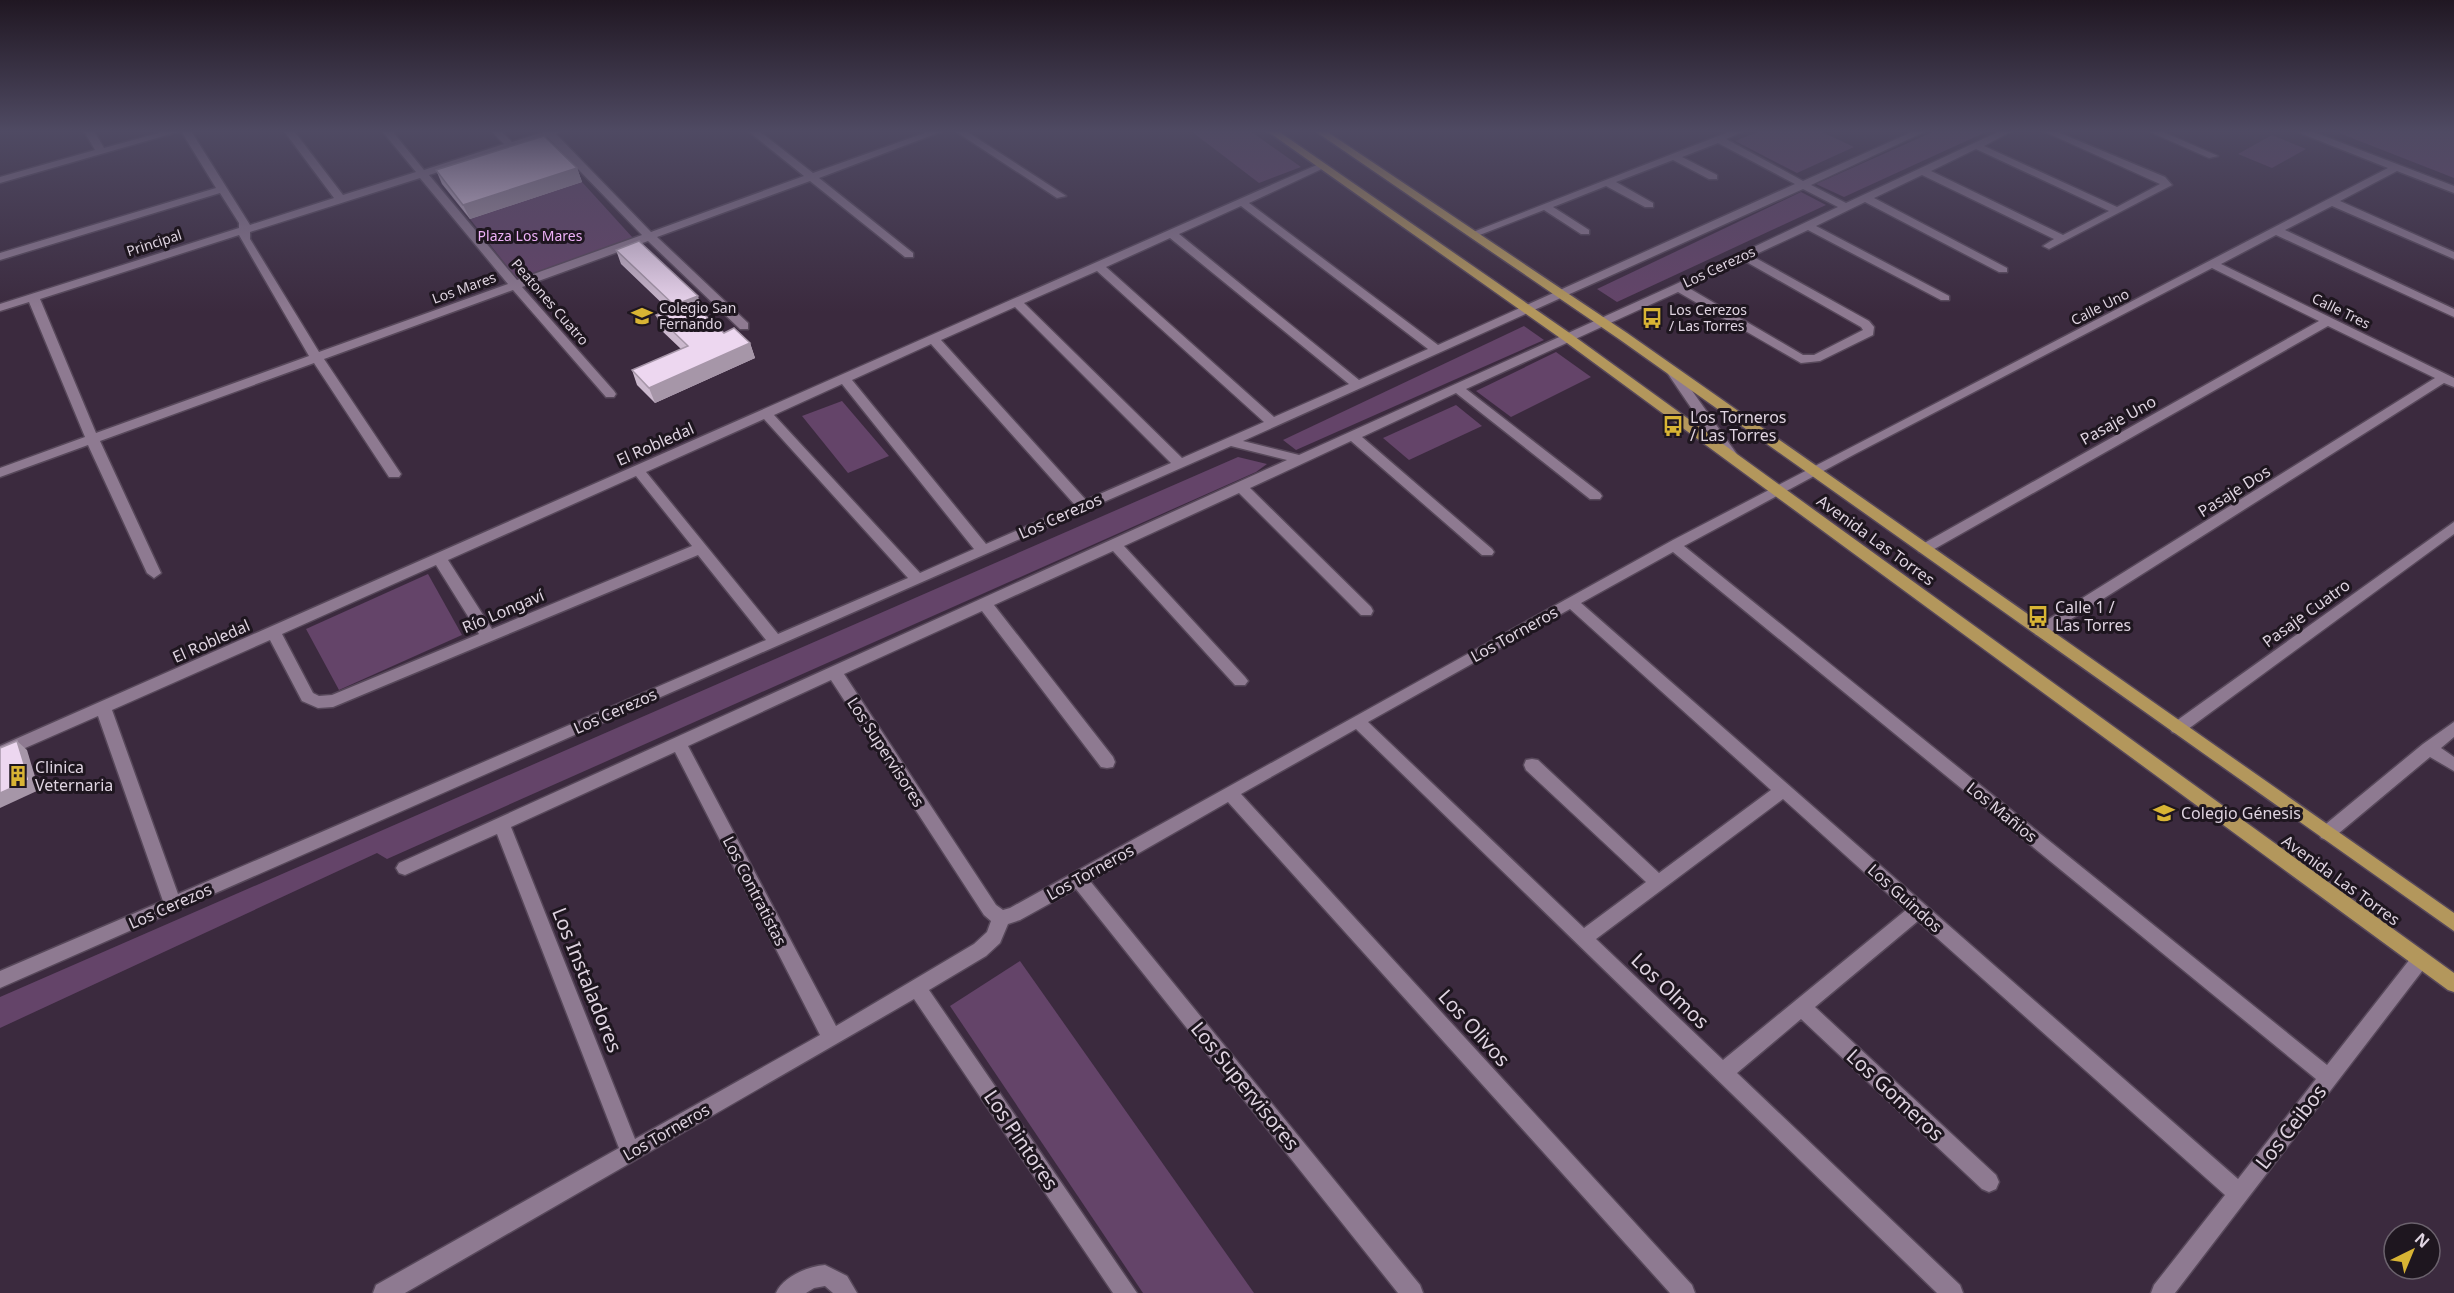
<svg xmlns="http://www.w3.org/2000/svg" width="2454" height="1293" viewBox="0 0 2454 1293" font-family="'Noto Sans',sans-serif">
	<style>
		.green { fill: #644469 }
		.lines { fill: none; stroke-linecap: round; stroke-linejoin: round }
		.minor-casing { stroke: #57485a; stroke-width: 3 }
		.major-casing { stroke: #57485a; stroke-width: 3 }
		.minor { fill: #8e7a91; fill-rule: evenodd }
		.major { fill: #b3975c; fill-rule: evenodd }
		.wall { fill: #ccb9ce }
		.shaded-wall { fill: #a696a8 }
		.building { fill: #edd7f0; stroke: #a696a8; stroke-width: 1.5 }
		.labels { text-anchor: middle; stroke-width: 6; stroke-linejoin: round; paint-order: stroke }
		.far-park-label { font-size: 14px; fill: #efb2f9; stroke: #1e161f }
		.far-street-label { font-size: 14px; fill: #dfd4e1; stroke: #1e161f }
		.far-poi-label { font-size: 14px; fill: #dfd4e1; stroke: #1e161f; text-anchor: start }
		.poi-label { font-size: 16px; fill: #dfd4e1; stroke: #1e161f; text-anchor: start }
		.street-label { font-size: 16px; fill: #dfd4e1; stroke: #1e161f }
		.near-street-label { font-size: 20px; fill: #dfd4e1; stroke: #1e161f }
	</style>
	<rect width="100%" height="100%" fill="#3b2a3e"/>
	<g class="green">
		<path d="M 1191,131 L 1250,131 L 1301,167 L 1259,183 Z"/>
		<path d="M 1760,131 L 1820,131 L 1854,147 L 1797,173 L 1735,141 Z"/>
		<path d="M 1935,131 L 1988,131 L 1844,197 L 1816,184 Z"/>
		<path d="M 2334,131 L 2454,131 L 2454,178 Z"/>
		<path d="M 2272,135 L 2306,149 L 2272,168 L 2238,154 Z"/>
		<path d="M 582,182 L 633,238 L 517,279 L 470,219 Z"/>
		<path d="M 1801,192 L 1826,205 L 1617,302 L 1597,289 Z"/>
		<path d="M 1524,326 L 1544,340 L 1296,450 L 1283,440 Z"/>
		<path d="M 1556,352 L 1591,377 L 1511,417 L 1476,391 Z"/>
		<path d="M 842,401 L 889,456 L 848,473 L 802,416 Z"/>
		<path d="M 1456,405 L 1482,426 L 1409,460 L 1383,438 Z"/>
		<path d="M 1238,457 L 1267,464 L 1256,472 L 387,859 L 377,853 L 0,1028 L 0,997 Z"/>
		<path d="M 428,574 L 462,635 L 339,690 L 306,629 Z"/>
		<path d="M 1020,961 L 1254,1293 L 1143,1293 L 950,1006 Z"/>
	</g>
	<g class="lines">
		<defs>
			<g id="minor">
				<path d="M 84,131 L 94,131 L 104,148 L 166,131 L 181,131 L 0,183 L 0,177 L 95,150 Z"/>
				<path d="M 181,131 L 191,131 L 250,225 L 334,198 L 284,131 L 294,131 L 343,195 L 416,172 L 382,131 L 392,131 L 424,170 L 504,144 L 491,131 L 501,131 L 512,142 L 547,131 L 561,131 L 556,134 L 651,232 L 804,176 L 748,131 L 759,131 L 813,173 L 930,131 L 943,131 L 819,178 L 913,253 L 913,257 L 905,257 L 810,181 L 657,237 L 748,323 L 748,329 L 740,329 L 648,241 L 522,287 L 614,391 L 616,394 L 614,397 L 606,397 L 513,290 L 324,359 L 399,471 L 401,474 L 399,477 L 389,477 L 314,363 L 100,441 L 161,573 L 154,578 L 147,573 L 88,445 L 0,477 L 0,468 L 85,437 L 29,302 L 0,311 L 0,304 L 239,228 L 239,223 L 220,193 L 0,260 L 0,253 L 216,188 ZM 547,137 L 642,235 L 517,280 L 429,175 ZM 420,178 L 508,284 L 319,352 L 250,239 L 250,232 ZM 239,235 L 309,356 L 96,433 L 40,299 Z"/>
				<path d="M 955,131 L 966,131 L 1066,196 L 1057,198 Z"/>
				<path d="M 1731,131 L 1744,131 L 1726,139 L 1803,181 L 1914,131 L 1926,131 L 1811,185 L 1846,203 L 2000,131 L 2012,131 L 1984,146 L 2117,207 L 2160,184 L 2043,131 L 2055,131 L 2165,177 L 2172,185 L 2049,249 L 2043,246 L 2054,239 L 1922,175 L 1874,198 L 2007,268 L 2007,272 L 1999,272 L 1865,202 L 1816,226 L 1949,296 L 1949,300 L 1941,300 L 1808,230 L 1752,256 L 1869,321 L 1874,327 L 1873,335 L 1820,361 L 1801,363 L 1678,292 L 1466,389 L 1600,493 L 1602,496 L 1600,499 L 1590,499 L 1456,393 L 1362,437 L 1492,549 L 1494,552 L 1492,555 L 1482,555 L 1351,441 L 1250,488 L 1371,607 L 1373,611 L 1371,615 L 1361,615 L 1239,493 L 1124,546 L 1245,677 L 1248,681 L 1245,685 L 1235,685 L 1113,551 L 994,605 L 1113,757 L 1115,762 L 1113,767 L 1107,768 L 1101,767 L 982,611 L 844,674 L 996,905 L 1003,910 L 1010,908 L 1673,540 L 2388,168 L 2300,133 L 2298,131 L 2311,131 L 2454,186 L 2454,193 L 2397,171 L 2340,201 L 2454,252 L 2454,259 L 2332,206 L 2285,230 L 2454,309 L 2454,317 L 2276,235 L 2221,264 L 2454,378 L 2454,387 L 2444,383 L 2046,635 L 2036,635 L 2034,631 L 2036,627 L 2435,378 L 2328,326 L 1929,552 L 1919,552 L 1917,549 L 1919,546 L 2319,321 L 2212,268 L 1855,454 L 1684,546 L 2327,1065 L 2414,954 L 2420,952 L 2426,954 L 2429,960 L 2426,966 L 2175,1293 L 2151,1293 L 2154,1285 L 2225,1195 L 1918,921 L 1815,1007 L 1996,1175 L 1999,1182 L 1996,1189 L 1989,1192 L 1982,1189 L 1801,1019 L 1737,1073 L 1960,1285 L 1963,1293 L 1937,1293 L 1356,729 L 1241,794 L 1692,1285 L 1695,1293 L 1670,1293 L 1228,802 L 1090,881 L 1420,1285 L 1423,1293 L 1398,1293 L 1076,889 L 1020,920 L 1008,924 L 1000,943 L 986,956 L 929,990 L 1137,1293 L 1113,1293 L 914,999 L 405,1293 L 373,1293 L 376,1285 L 619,1148 L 497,834 L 405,875 L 399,873 L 396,868 L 399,863 L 1287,460 L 1231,446 L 0,988 L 0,971 L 163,901 L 98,716 L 0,759 L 0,746 L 1319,164 L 1328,166 L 1249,203 L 1438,345 L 1795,184 L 1718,143 L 1682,157 L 1717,175 L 1717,179 L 1709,179 L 1673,160 L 1616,182 L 1653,203 L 1653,207 L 1645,207 L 1606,186 L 1553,207 L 1589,230 L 1589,234 L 1581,234 L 1544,210 L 1477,236 L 1473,237 L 1468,234 ZM 1976,149 L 2109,211 L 2063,235 L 1931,171 ZM 1803,189 L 1838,207 L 1674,285 L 1299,455 L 1243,441 ZM 1241,206 L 1428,349 L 1359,380 L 1179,234 ZM 1170,238 L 1349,384 L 1274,417 L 1106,267 ZM 1743,260 L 1861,327 L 1863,330 L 1814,355 L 1803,355 L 1687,287 ZM 1097,271 L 1264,422 L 1182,458 L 1024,303 ZM 1015,307 L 1171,463 L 1086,500 L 941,340 ZM 931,344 L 1075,505 L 986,544 L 852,380 ZM 842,384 L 974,549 L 920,573 L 774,415 ZM 764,419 L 908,578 L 778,634 L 646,472 ZM 636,476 L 692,546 L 492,629 L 448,560 ZM 1673,552 L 2316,1079 L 2238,1179 L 1581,603 ZM 698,555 L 766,640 L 178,894 L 112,710 L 270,640 L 302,701 L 318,708 L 333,707 ZM 436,565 L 479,634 L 332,695 L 319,696 L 313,693 L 282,634 ZM 1570,609 L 1771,790 L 1659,873 L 1538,760 L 1532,759 L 1526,760 L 1524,765 L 1526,770 L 1646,882 L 1584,928 L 1368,722 ZM 831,680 L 984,915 L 991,921 L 987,932 L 974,944 L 836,1026 L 688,746 ZM 675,752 L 820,1035 L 635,1139 L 511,827 ZM 1783,799 L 1906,910 L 1723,1060 L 1596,939 Z"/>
				<path d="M 2148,131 L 2161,131 L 2218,156 L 2209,158 Z"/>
				<path d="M 1672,367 L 1676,368 L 1736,453 L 1738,456 L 1736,459 L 1726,459 L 1666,371 Z"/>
				<path d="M 2454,522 L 2454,534 L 2184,732 L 2178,734 L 2172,732 L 2170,728 L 2172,724 Z"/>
				<path d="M 2454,722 L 2454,737 L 2441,748 L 2454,757 L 2454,771 L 2430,757 L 2333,838 L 2327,840 L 2321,838 L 2319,833 L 2321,828 L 2423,744 Z"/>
				<path d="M 825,1265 L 847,1276 L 857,1293 L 833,1293 L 825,1286 L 814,1288 L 806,1293 L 776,1293 C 783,1277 808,1266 825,1265 Z"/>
			</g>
			<g id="major">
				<path d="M 1267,131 L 1278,131 L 1571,334 L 2454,973 L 2454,992 L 2448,990 L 1563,340 Z"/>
				<path d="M 1315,131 L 1326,131 L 1627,333 L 2454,913 L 2454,931 L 1619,339 Z"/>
			</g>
		</defs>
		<use href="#minor" class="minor-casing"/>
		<use href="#major" class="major-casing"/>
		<use href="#minor" class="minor"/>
		<use href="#major" class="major"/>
	</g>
	<g class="wall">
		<path d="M 577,168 L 582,182 L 470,219 L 442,184 L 436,170 Z"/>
		<path d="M 616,250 L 702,311 L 701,311 L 724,333 L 750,343 L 755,358 L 655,403 L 637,385 L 632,370 L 681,349 L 661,330 L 656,315 L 669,310 L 621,264 Z"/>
	</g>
	<g class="shaded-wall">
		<path d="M 577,168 L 582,182 L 470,219 L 463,205 Z"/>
		<path d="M 698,296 L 702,311 L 679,320 L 674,305 Z"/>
		<path d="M 750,343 L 755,358 L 655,403 L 649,388 Z"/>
		<path d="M 17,741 L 27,750 L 39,790 L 0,808 L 0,793 Z"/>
	</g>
	<g class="building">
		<path d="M 544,136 L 577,168 L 463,205 L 436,170 Z"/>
		<path d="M 639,241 L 698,296 L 674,305 L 616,250 Z"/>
		<path d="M 690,301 L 724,333 L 734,328 L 750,343 L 649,388 L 632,370 L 688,346 L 656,315 Z"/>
		<path d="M 17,741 L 29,780 L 0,793 L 0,748 Z"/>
	</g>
	<linearGradient id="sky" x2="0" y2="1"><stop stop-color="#201722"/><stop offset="0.42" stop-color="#4f4a63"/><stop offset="1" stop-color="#4f4a63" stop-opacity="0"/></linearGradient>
	<rect width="2454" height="312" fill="url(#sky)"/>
	<defs>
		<symbol id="school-bare" viewBox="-9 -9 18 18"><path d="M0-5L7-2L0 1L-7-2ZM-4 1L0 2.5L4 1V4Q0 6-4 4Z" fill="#d8b434" stroke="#1e161f" stroke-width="2.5" paint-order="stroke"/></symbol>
		<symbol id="bus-bare" viewBox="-9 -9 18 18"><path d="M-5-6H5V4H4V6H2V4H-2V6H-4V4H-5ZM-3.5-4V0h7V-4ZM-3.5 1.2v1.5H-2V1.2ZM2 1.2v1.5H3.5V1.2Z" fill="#d8b434" stroke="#1e161f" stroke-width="2.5" paint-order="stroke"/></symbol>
		<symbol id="building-bare" viewBox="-9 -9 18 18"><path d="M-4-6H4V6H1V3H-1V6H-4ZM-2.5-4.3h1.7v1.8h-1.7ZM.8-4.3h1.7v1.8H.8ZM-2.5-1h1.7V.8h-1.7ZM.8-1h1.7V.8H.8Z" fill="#d8b434" stroke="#1e161f" stroke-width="2.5" paint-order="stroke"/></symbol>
	</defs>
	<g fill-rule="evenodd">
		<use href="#school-bare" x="627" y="301" width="30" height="30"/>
		<use href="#bus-bare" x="1637" y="303" width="30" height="30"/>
		<use href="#bus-bare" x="1658" y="411" width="30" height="30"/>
		<use href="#bus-bare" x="2023" y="601" width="30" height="30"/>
		<use href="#building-bare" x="3" y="761" width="30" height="30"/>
		<use href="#school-bare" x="2149" y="798" width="30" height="30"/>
	</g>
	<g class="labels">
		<g class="far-park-label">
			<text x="530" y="241">Plaza Los Mares</text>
		</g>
		<g class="far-street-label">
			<text transform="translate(154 243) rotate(-18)" y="5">Principal</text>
			<text transform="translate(1719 267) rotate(-25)" y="5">Los Cerezos</text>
			<text transform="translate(464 288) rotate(-20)" y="5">Los Mares</text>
			<text transform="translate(550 302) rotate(49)" y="5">Peatones Cuatro</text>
			<text transform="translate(2100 307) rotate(-27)" y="5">Calle Uno</text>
			<text transform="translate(2341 311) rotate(26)" y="5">Calle Tres</text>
		</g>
		<g class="far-poi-label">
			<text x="659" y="313">Colegio San<tspan x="659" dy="16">Fernando</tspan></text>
			<text x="1669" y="315">Los Cerezos<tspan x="1669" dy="16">/ Las Torres</tspan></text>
		</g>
		<g class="poi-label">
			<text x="1690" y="423">Los Torneros<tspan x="1690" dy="18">/ Las Torres</tspan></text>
			<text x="2055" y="613">Calle 1 /<tspan x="2055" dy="18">Las Torres</tspan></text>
			<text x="35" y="773">Clinica<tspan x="35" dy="18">Veternaria</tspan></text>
			<text x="2181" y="819">Colegio Génesis</text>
		</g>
		<g class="street-label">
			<text transform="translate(2118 420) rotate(-29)" y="6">Pasaje Uno</text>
			<text transform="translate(655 444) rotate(-24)" y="6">El Robledal</text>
			<text transform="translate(2234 491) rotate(-32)" y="6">Pasaje Dos</text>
			<text transform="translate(1060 516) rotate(-24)" y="6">Los Cerezos</text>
			<text transform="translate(1876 540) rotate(36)" y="6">Avenida Las Torres</text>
			<text transform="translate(503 611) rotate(-23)" y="6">Río Longaví</text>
			<text transform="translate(2306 613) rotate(-36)" y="6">Pasaje Cuatro</text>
			<text transform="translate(1514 634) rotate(-29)" y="6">Los Torneros</text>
			<text transform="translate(211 641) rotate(-24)" y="6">El Robledal</text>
			<text transform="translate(615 711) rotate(-24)" y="6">Los Cerezos</text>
			<text transform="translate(886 752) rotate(57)" y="6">Los Supervisores</text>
			<text transform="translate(2002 812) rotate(39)" y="6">Los Mañios</text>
			<text transform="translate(1090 872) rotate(-29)" y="6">Los Torneros</text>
			<text transform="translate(2341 880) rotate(36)" y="6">Avenida Las Torres</text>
			<text transform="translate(755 891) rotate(63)" y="6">Los Contratistas</text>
			<text transform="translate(1905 898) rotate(42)" y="6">Los Guindos</text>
			<text transform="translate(170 906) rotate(-24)" y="6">Los Cerezos</text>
			<text transform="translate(666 1132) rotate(-30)" y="6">Los Torneros</text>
		</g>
		<g class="near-street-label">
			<text transform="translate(587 980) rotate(68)" y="7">Los Instaladores</text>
			<text transform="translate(1670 991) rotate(44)" y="7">Los Olmos</text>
			<text transform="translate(1474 1028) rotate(48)" y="7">Los Olivos</text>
			<text transform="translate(1245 1086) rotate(51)" y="7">Los Supervisores</text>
			<text transform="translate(1895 1095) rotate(43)" y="7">Los Gomeros</text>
			<text transform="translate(2291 1127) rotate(-52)" y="7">Los Ceibos</text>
			<text transform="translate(1021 1140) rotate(56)" y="7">Los Pintores</text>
		</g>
	</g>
	<g transform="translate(2412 1251) rotate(43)"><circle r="28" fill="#1e161f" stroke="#6b626d" stroke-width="1.5"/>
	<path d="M0-4.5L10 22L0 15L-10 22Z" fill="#d8b434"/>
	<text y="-9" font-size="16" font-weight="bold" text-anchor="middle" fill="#dfd4e1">N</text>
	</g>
</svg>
